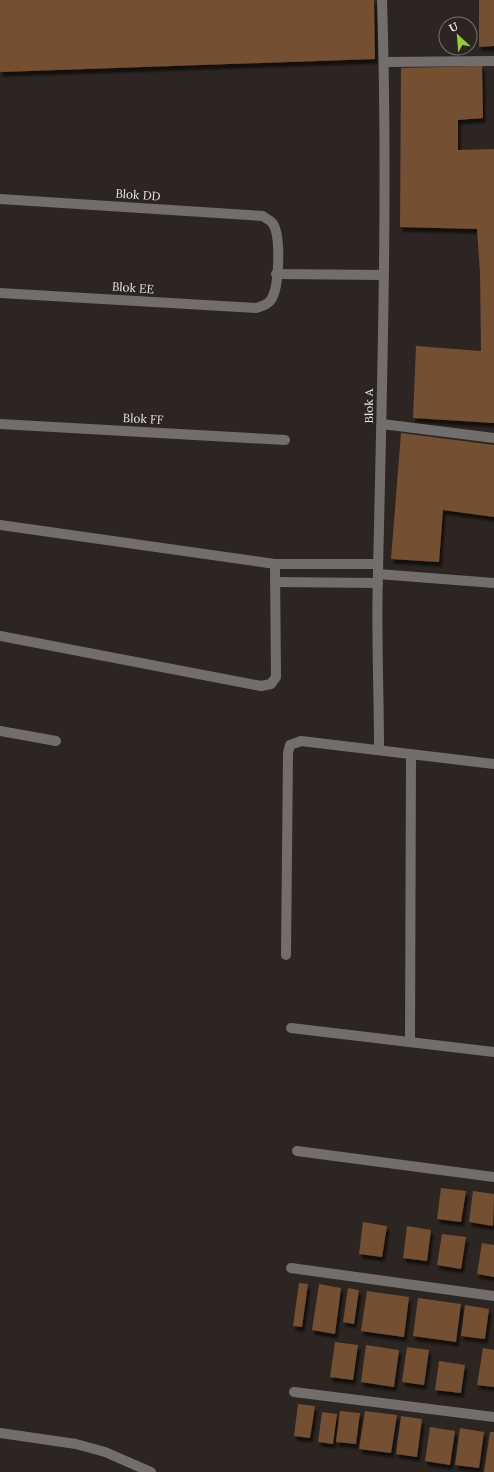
<svg xmlns="http://www.w3.org/2000/svg" width="494" height="1472" viewBox="0 0 494 1472" font-family="Lora,serif">
	<style>
		.building { fill: #744f32; filter: url(#shadow) }
		.lines { fill: none; stroke-linecap: round; stroke-linejoin: round }
		.minor { stroke: #726e6d; stroke-width: 10 }
		.labels { text-anchor: middle; stroke-width: 3; stroke-linejoin: round; paint-order: stroke }
		.street-label { font-size: 12px; fill: #eae6e2; stroke: #2c2521 }
	</style>
	<defs>
		<filter id="shadow"><feDropShadow dx="2.5" dy="4.5" stdDeviation="1" flood-color="#0009"/></filter>
	</defs>
	<rect width="100%" height="100%" fill="#2c2521"/>
	<g class="building">
		<path d="M 0,0 L 374,0 L 375,59 L 0,72 Z"/>
		<path d="M 479,0 L 494,0 L 494,46 L 479,47 Z"/>
		<path d="M 482,66 L 483,118 L 458,120 L 458,150 L 494,149 L 494,423 L 413,418 L 416,346 L 481,351 L 480,272 L 477,229 L 400,227 L 401,68 Z"/>
		<path d="M 401,433 L 494,445 L 494,517 L 443,510 L 439,562 L 391,559 Z"/>
		<path d="M 441,1188 L 466,1191 L 461,1222 L 437,1219 Z"/>
		<path d="M 473,1191 L 494,1194 L 493,1226 L 469,1222 Z"/>
		<path d="M 363,1222 L 387,1226 L 382,1257 L 359,1254 Z"/>
		<path d="M 407,1226 L 431,1230 L 427,1261 L 403,1258 Z"/>
		<path d="M 442,1234 L 466,1237 L 461,1269 L 437,1265 Z"/>
		<path d="M 482,1243 L 494,1245 L 494,1277 L 477,1274 Z"/>
		<path d="M 299,1283 L 308,1284 L 302,1327 L 293,1326 Z"/>
		<path d="M 319,1284 L 341,1288 L 335,1334 L 312,1330 Z"/>
		<path d="M 348,1288 L 359,1290 L 354,1324 L 343,1322 Z"/>
		<path d="M 367,1291 L 409,1297 L 404,1337 L 361,1331 Z"/>
		<path d="M 418,1298 L 461,1304 L 456,1342 L 413,1336 Z"/>
		<path d="M 465,1305 L 489,1309 L 485,1339 L 461,1336 Z"/>
		<path d="M 335,1342 L 358,1345 L 353,1380 L 330,1377 Z"/>
		<path d="M 366,1345 L 399,1350 L 394,1387 L 361,1382 Z"/>
		<path d="M 407,1347 L 429,1350 L 424,1385 L 402,1382 Z"/>
		<path d="M 483,1348 L 494,1350 L 494,1387 L 477,1385 Z"/>
		<path d="M 439,1361 L 465,1365 L 461,1393 L 435,1390 Z"/>
		<path d="M 298,1404 L 315,1406 L 310,1438 L 294,1436 Z"/>
		<path d="M 340,1411 L 360,1413 L 356,1444 L 336,1442 Z"/>
		<path d="M 365,1411 L 397,1415 L 391,1453 L 359,1449 Z"/>
		<path d="M 322,1412 L 337,1414 L 333,1444 L 318,1442 Z"/>
		<path d="M 401,1416 L 422,1419 L 417,1457 L 396,1454 Z"/>
		<path d="M 430,1427 L 455,1431 L 450,1465 L 425,1461 Z"/>
		<path d="M 460,1428 L 484,1432 L 479,1468 L 455,1465 Z"/>
		<path d="M 490,1432 L 494,1432 L 494,1472 L 484,1472 Z"/>
	</g>
	<g class="lines">
		<g class="minor">
			<path d="M 384,62 L 494,61"/>
			<path d="M 0,199 L 263,216 C 266,219 271,220 273,224 C 281,236 279,282 273,296 C 270,304 263,306 256,308 L 0,293"/>
			<path d="M 276,274 L 383,275"/>
			<path d="M 0,424 L 285,440"/>
			<path d="M 382,424 L 494,438"/>
			<path d="M 0,525 L 275,564 L 378,564"/>
			<path d="M 378,574 L 494,583"/>
			<path d="M 275,582 L 378,583"/>
			<path d="M 0,636 L 261,686 L 271,684 L 276,677 L 275,564"/>
			<path d="M 0,731 L 56,741"/>
			<path d="M 379,749 C 379,690 376,631 378,572 C 382,382 388,191 382,0"/>
			<path d="M 286,955 L 288,753 L 290,745 L 301,741 L 494,764"/>
			<path d="M 291,1028 L 494,1052"/>
			<path d="M 410,1042 L 411,754"/>
			<path d="M 297,1151 L 494,1177"/>
			<path d="M 291,1268 L 494,1296"/>
			<path d="M 294,1392 L 494,1417"/>
			<path d="M 0,1433 L 76,1444 L 105,1452 L 151,1472"/>
		</g>
	</g>
	<g class="labels">
		<g class="street-label">
			<text transform="translate(138 195) rotate(4)" y="4">Blok DD</text>
			<text transform="translate(133 288) rotate(4)" y="4">Blok EE</text>
			<text transform="translate(369 406) rotate(-90)" y="4">Blok A</text>
			<text transform="translate(143 419) rotate(3)" y="4">Blok FF</text>
		</g>
	</g>
	<g transform="translate(458 36) rotate(334)"><circle r="19" fill="#2c2521" stroke="#78726e"/>
	<path d="M0-3L7 15L0 10L-7 15Z" fill="#94cc3c"/>
	<text y="-6" font-size="11" font-weight="bold" text-anchor="middle" fill="#eae6e2">U</text>
	</g>
</svg>
